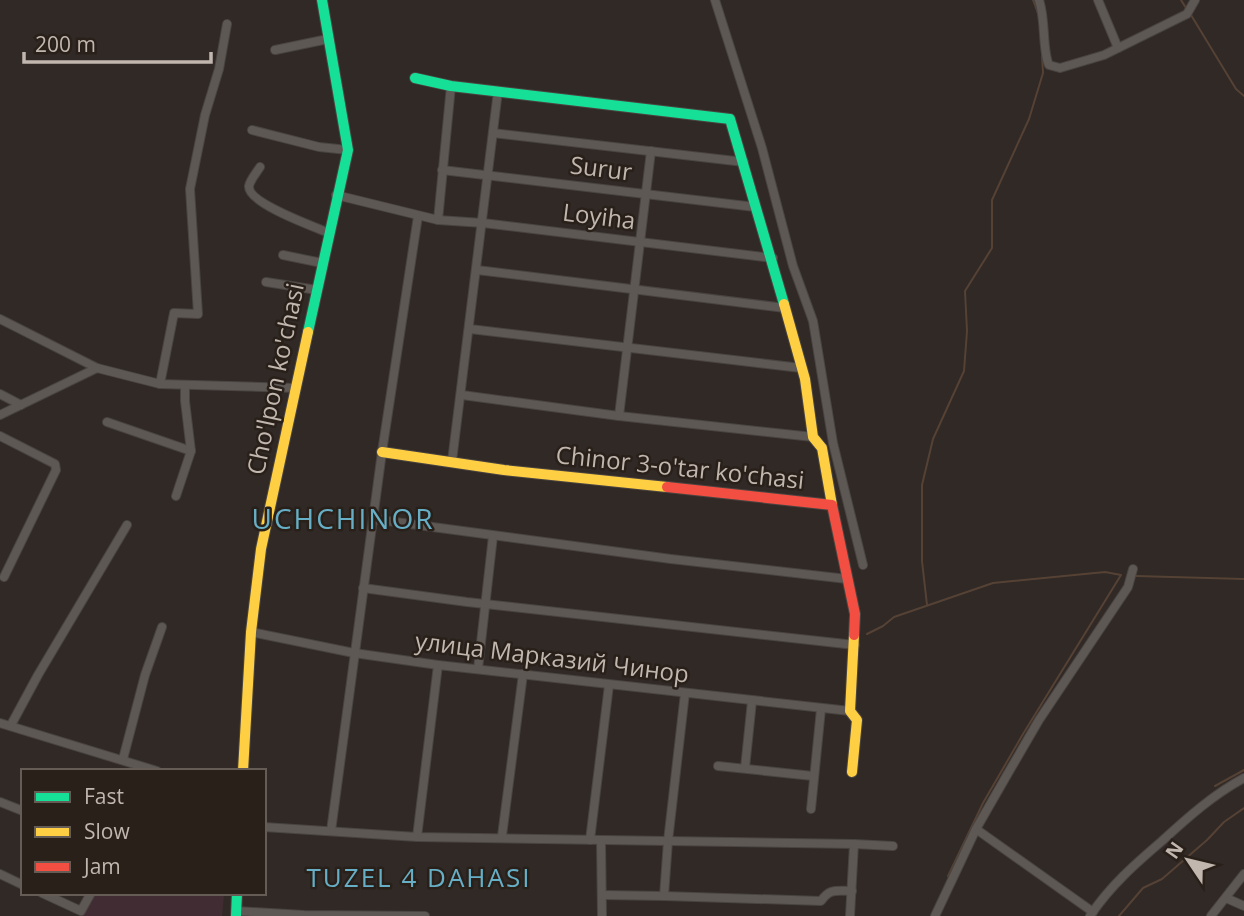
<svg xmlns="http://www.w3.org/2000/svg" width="1244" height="916" viewBox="0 0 1244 916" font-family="'Open Sans',sans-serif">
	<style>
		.green { fill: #402c32 }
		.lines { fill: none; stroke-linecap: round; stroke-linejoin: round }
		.stream { stroke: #554235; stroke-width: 2 }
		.street-casing { stroke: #494441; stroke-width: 10 }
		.fast-casing { stroke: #4a4440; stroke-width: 12 }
		.slow-casing { stroke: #4a4440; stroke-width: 12 }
		.jam-casing { stroke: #4a4440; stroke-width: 12 }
		.street { stroke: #5e5855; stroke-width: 8 }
		.fast { stroke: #16e098; stroke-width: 10 }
		.slow { stroke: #ffcf43; stroke-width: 10 }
		.jam { stroke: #f24e42; stroke-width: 10 }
		.labels { text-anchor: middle; stroke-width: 5; stroke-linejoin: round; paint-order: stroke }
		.street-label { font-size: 24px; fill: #c1b7af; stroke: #29201a }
		.neighbourhood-label { font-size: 26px; letter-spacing: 2px; fill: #66afc6; stroke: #29201a }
		.quarter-label { font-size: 28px; letter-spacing: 2px; fill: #66afc6; stroke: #29201a }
	</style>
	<rect width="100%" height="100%" fill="#302926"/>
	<path class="green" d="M 92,893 L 219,893 L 224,895 L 222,916 L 79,916 Z"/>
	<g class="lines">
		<g class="stream">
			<path d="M 1033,0 L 1039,16"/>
			<path d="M 1181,0 L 1186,8"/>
			<path d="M 1191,15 L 1236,89 L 1244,96"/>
			<path d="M 1136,576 L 1244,579"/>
			<path d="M 927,605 L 922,561 L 922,485 L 933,439 L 964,371 L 967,331 L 965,291 L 992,248 L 992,200 L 1029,119 L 1043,73 L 1042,56"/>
			<path d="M 867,634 L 883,626 L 894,617 L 993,583 L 1105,572 L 1121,575 L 1023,734 L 983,803 L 948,876"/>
			<path d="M 1215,786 L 1244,770"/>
			<path d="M 1119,916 L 1143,888 L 1162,879 L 1207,840 L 1224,822 L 1244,808"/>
		</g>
		<defs>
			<g id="street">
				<path d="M 715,0 L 762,148 L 793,266 L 813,321 L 833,443 L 863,565"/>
				<path d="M 1039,0 C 1046,20 1042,51 1049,65 L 1060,68 L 1104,55 L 1187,14 L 1195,0"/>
				<path d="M 1098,0 L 1118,48"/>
				<path d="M 275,50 L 328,39"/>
				<path d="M 252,130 L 319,147 L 348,150"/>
				<path d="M 493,133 L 744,162"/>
				<path d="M 260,167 C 257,172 250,180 249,186 C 247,203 315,227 329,233"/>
				<path d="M 442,170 L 755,207"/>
				<path d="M 336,195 L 438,220 L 483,223 L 773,258"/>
				<path d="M 438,220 L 451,86"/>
				<path d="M 283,255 L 322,263"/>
				<path d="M 477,270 L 785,308"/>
				<path d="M 266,282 L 317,290"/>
				<path d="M 0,319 L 97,368"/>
				<path d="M 470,329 L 801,368"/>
				<path d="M 160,384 L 174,313 L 198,314 L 190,189 L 205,115 L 219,69 L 227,24"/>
				<path d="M 0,394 L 21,405"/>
				<path d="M 462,395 L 619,416 L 813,437"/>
				<path d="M 0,415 L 97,368 L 160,384 L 296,388"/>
				<path d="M 619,416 L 651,151"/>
				<path d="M 107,422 L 191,451"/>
				<path d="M 0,436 L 55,464 L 56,470 L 4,577"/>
				<path d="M 452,461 L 498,91"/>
				<path d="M 176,496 L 191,451 L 185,401 L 185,386"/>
				<path d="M 373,519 L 671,559 L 847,579"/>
				<path d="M 363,588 L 467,602 L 855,645"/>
				<path d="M 251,632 L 354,653 L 438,665 L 850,711"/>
				<path d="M 478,669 L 493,536"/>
				<path d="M 0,723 L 157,771"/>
				<path d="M 11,725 L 38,675 L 127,525"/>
				<path d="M 123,759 L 145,675 L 162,627"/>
				<path d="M 718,766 L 813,776"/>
				<path d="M 745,768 L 752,701"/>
				<path d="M 0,802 L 23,811"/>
				<path d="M 811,809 L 821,709"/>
				<path d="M 264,827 L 417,837 L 854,844 L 850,916"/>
				<path d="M 976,829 L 1093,912"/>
				<path d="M 331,831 L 382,452 L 418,216"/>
				<path d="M 502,836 L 523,674"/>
				<path d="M 417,837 L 438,665"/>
				<path d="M 590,840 L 609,685"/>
				<path d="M 601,840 L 602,916"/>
				<path d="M 854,844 L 893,846"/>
				<path d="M 0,874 L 23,885"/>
				<path d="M 42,893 L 81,911 L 91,893"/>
				<path d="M 603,895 L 664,896 L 668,841 L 685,693"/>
				<path d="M 664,896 L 821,901 C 830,888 836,891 852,891"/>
				<path d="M 1226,898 L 1244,906"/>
				<path d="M 237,911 L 304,915 L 425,916"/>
				<path d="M 935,916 L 976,829 L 1007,775 L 1039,720 L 1128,587 L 1133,569"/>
				<path d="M 1090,916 C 1110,886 1135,864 1162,841 C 1187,818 1214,794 1244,778"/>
				<path d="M 1211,916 L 1244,874"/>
			</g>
			<g id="fast">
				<path d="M 415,78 L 451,86 L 730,119 L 784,304"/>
				<path d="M 308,332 L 348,150 L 322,0"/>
				<path d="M 236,916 L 237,893"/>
			</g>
			<g id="slow">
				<path d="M 784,304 L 805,379 L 813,437 L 822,448 L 832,505"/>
				<path d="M 382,452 L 504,470 L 667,487"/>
				<path d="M 243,771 L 251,632 L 261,549 L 308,332"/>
				<path d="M 852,772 L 857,720 L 850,711 L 854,635"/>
			</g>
			<path id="jam" d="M 667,487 L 832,505 L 855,614 L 854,635"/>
		</defs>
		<use href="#street" class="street-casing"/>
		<use href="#fast" class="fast-casing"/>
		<use href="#slow" class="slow-casing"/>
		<use href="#jam" class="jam-casing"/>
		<use href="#street" class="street"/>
		<use href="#fast" class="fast"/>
		<use href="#slow" class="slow"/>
		<use href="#jam" class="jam"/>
	</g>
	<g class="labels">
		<g class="street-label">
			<text transform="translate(601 169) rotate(7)" y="8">Surur</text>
			<text transform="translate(599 217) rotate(7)" y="8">Loyiha</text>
			<text transform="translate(276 379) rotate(-78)" y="8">Cho'lpon ko'chasi</text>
			<text transform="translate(680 468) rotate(6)" y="8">Chinor 3-o'tar ko'chasi</text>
			<text transform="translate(552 658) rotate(7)" y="8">улица Марказий Чинор</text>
		</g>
		<g class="neighbourhood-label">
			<text x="419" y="887">TUZEL 4 DAHASI</text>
		</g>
		<g class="quarter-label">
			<text x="343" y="529">UCHCHINOR</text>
		</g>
	</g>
	<rect x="21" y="769" width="245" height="126" fill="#29201a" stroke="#665c56" stroke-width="2"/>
	<rect x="35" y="792" width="35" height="10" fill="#16e098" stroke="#665c56" stroke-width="2"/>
	<text x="84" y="804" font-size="21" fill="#c1b7af">Fast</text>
	<rect x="35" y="827" width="35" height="10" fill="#ffcf43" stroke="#665c56" stroke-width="2"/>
	<text x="84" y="839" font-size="21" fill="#c1b7af">Slow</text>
	<rect x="35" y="862" width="35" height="10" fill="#f24e42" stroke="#665c56" stroke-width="2"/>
	<text x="84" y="874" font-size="21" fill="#c1b7af">Jam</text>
	<g transform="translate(1188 860) rotate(305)" stroke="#29201a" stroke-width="5" paint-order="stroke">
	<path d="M0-5L12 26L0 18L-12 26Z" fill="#c1b7af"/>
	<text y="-10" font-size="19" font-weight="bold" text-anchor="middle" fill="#c1b7af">N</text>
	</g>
	<path d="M24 52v10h187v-10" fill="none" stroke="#c1b7af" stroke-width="3.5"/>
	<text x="35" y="52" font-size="21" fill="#c1b7af" stroke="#29201a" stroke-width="5" paint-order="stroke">200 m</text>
</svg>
